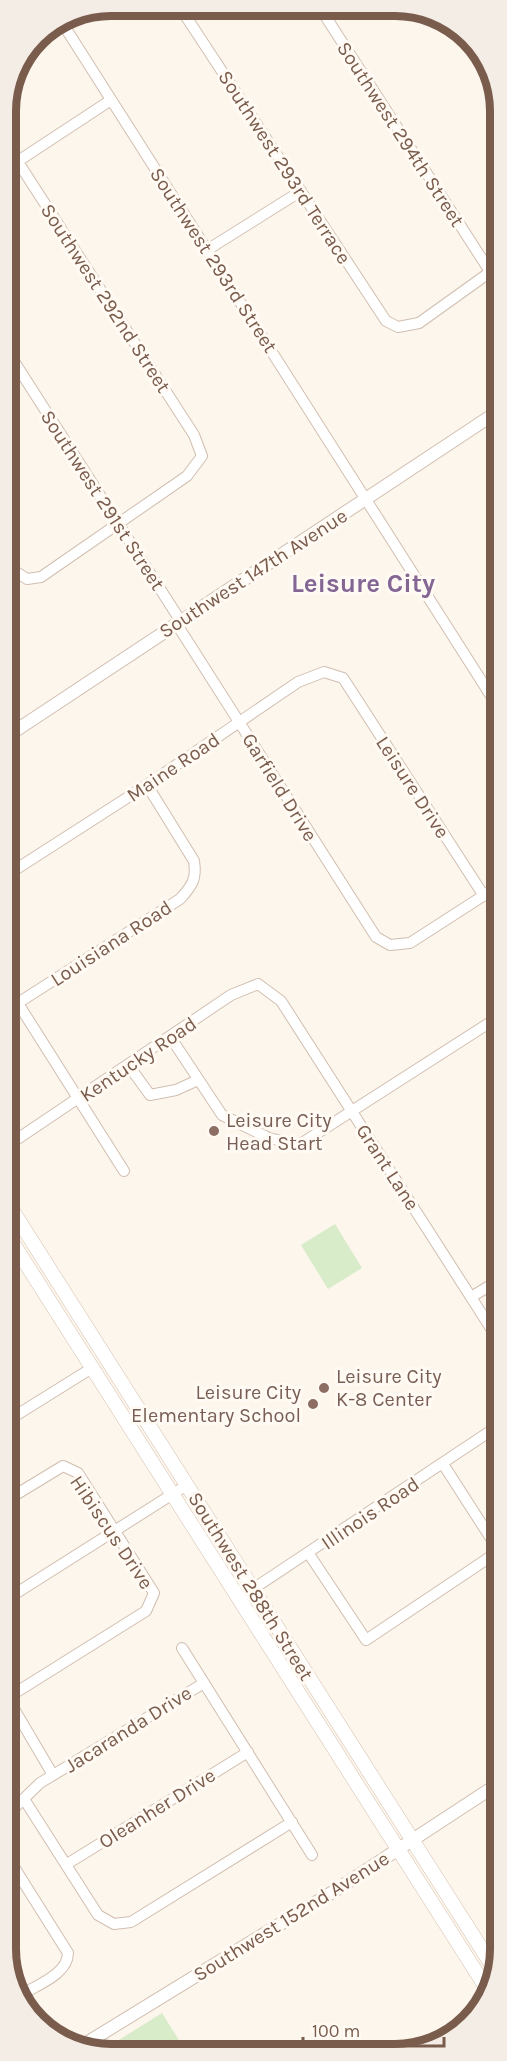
<svg xmlns="http://www.w3.org/2000/svg" width="507" height="2061" viewBox="0 0 507 2061" font-family="Karla,sans-serif">
	<style>
		.park { fill: #d8ecc9 }
		.lines { fill: none; stroke-linecap: round; stroke-linejoin: round }
		.minor-casing { stroke: #d1beb0; stroke-width: 12 }
		.tertiary-casing { stroke: #d1beb0; stroke-width: 14 }
		.secondary-casing { stroke: #d6c0b0; stroke-width: 15 }
		.minor { stroke: #fff; stroke-width: 10 }
		.tertiary { stroke: #fff; stroke-width: 12 }
		.secondary { stroke: #fff; stroke-width: 14 }
		.education-dot { fill: #8d6e63; stroke: #fffaf3; stroke-width: 2 }
		.labels { text-anchor: middle; stroke-width: 6; stroke-linejoin: round; paint-order: stroke }
		.street-label { font-size: 20px; fill: #7a5c4d; stroke: #fffaf3 }
		.education-label { font-size: 20px; fill: #785e54; stroke: #fffaf3; text-anchor: start }
		.district-label { font-size: 26px; font-weight: bold; fill: #846695; stroke: #fffaf3 }
		.rim { fill: none; stroke: #7a5c4d; stroke-width: 8 }
	</style>
	<rect width="100%" height="100%" fill="#fdf6ec"/>
	<g class="park">
		<path d="M 335,1224 L 362,1268 L 328,1289 L 301,1245 Z"/>
		<path d="M 162,2013 L 187,2053 L 98,2053 Z"/>
	</g>
	<g class="lines">
		<defs>
			<g id="minor">
				<path d="M 322,11 L 500,287"/>
				<path d="M 183,12 L 386,321 L 398,327 L 419,323 L 500,265"/>
				<path d="M 61,21 L 500,710"/>
				<path d="M 470,38 L 482,58"/>
				<path d="M 6,169 L 111,100"/>
				<path d="M 207,250 L 301,191"/>
				<path d="M 6,349 L 180,620"/>
				<path d="M 6,559 L 13,570 L 27,579 L 41,577 L 187,476 L 202,456 L 194,435 L 18,162"/>
				<path d="M 176,623 L 376,937 L 390,945 L 410,943 L 500,885"/>
				<path d="M 488,691 L 500,683"/>
				<path d="M 7,875 L 147,785 L 298,682 L 324,672 L 343,678 L 484,896"/>
				<path d="M 7,986 L 124,1171"/>
				<path d="M 18,1003 L 180,899 C 192,886 197,879 194,861 L 147,785"/>
				<path d="M 171,1038 L 222,1115 L 269,1138 L 299,1145 L 500,1016"/>
				<path d="M 129,1066 L 150,1095 L 176,1090 L 198,1080"/>
				<path d="M 7,1146 L 231,995 L 258,984 L 281,1001 L 501,1344"/>
				<path d="M 471,1297 L 501,1279"/>
				<path d="M 7,1421 L 92,1368"/>
				<path d="M 7,1500 L 63,1466 L 78,1473 L 154,1593 L 146,1611 L 7,1698"/>
				<path d="M 309,1554 L 366,1640 L 499,1551 L 443,1464"/>
				<path d="M 7,1599 L 187,1485"/>
				<path d="M 238,1599 L 501,1424"/>
				<path d="M 182,1648 L 312,1855"/>
				<path d="M 7,1697 L 53,1775"/>
				<path d="M 24,1799 L 98,1915 L 114,1924 L 131,1922 L 292,1822"/>
				<path d="M 7,1815 L 40,1783 L 204,1683"/>
				<path d="M 7,1856 L 68,1953 C 68,1974 37,1985 21,1995"/>
				<path d="M 67,1864 L 248,1752"/>
			</g>
			<g id="tertiary">
				<path d="M 6,737 L 500,410"/>
				<path d="M 80,2047 L 336,1890 L 501,1782"/>
			</g>
			<g id="secondary">
				<path d="M 7,1202 L 495,1970"/>
				<path d="M 7,1234 L 487,1989"/>
			</g>
		</defs>
		<use href="#minor" class="minor-casing"/>
		<use href="#tertiary" class="tertiary-casing"/>
		<use href="#secondary" class="secondary-casing"/>
		<use href="#minor" class="minor"/>
		<use href="#tertiary" class="tertiary"/>
		<use href="#secondary" class="secondary"/>
	</g>
	<g class="education-dot">
		<circle cx="214" cy="1131" r="6"/>
		<circle cx="324" cy="1388" r="6"/>
		<circle cx="313" cy="1404" r="6"/>
	</g>
	<g class="labels">
		<g class="street-label">
			<text transform="translate(401 134) rotate(57)" y="7">Southwest 294th Street</text>
			<text transform="translate(285 167) rotate(57)" y="7">Southwest 293rd Terrace</text>
			<text transform="translate(214 260) rotate(57)" y="7">Southwest 293rd Street</text>
			<text transform="translate(106 298) rotate(57)" y="7">Southwest 292nd Street</text>
			<text transform="translate(103 500) rotate(57)" y="7">Southwest 291st Street</text>
			<text transform="translate(253 573) rotate(-33)" y="7">Southwest 147th Avenue</text>
			<text transform="translate(173 767) rotate(-34)" y="7">Maine Road</text>
			<text transform="translate(280 787) rotate(58)" y="7">Garfield Drive</text>
			<text transform="translate(413 787) rotate(57)" y="7">Leisure Drive</text>
			<text transform="translate(111 943) rotate(-33)" y="7">Louisiana Road</text>
			<text transform="translate(138 1059) rotate(-34)" y="7">Kentucky Road</text>
			<text transform="translate(388 1167) rotate(57)" y="7">Grant Lane</text>
			<text transform="translate(370 1513) rotate(-34)" y="7">Illinois Road</text>
			<text transform="translate(112 1532) rotate(56)" y="7">Hibiscus Drive</text>
			<text transform="translate(251 1586) rotate(58)" y="7">Southwest 288th Street</text>
			<text transform="translate(128 1729) rotate(-32)" y="7">Jacaranda Drive</text>
			<text transform="translate(157 1808) rotate(-32)" y="7">Oleanher Drive</text>
			<text transform="translate(291 1916) rotate(-32)" y="7">Southwest 152nd Avenue</text>
		</g>
		<g class="education-label">
			<text x="226" y="1127">Leisure City<tspan x="226" dy="23">Head Start</tspan></text>
			<text x="336" y="1383">Leisure City<tspan x="336" dy="23">K-8 Center</tspan></text>
			<text x="301" y="1399" text-anchor="end">Leisure City<tspan x="301" dy="23">Elementary School</tspan></text>
		</g>
		<g class="district-label">
			<text x="363" y="592">Leisure City</text>
		</g>
	</g>
	<path d="M0 0H507V2061H0ZM111 16H395A95 95 0 0 1 490 111V1949A95 95 0 0 1 395 2044H111A95 95 0 0 1 16 1949V111A95 95 0 0 1 111 16Z" fill="#f4ede6" fill-rule="evenodd"/>
	<path class="rim" d="M111 16H395A95 95 0 0 1 490 111V1949A95 95 0 0 1 395 2044H111A95 95 0 0 1 16 1949V111A95 95 0 0 1 111 16Z"/>
	<path d="M303 2037v9h141v-9" fill="none" stroke="#7a5c4d" stroke-width="3"/>
	<text x="312" y="2037" font-size="18" fill="#7a5c4d" stroke="#fffaf3" stroke-width="4.5" paint-order="stroke">100 m</text>
</svg>
